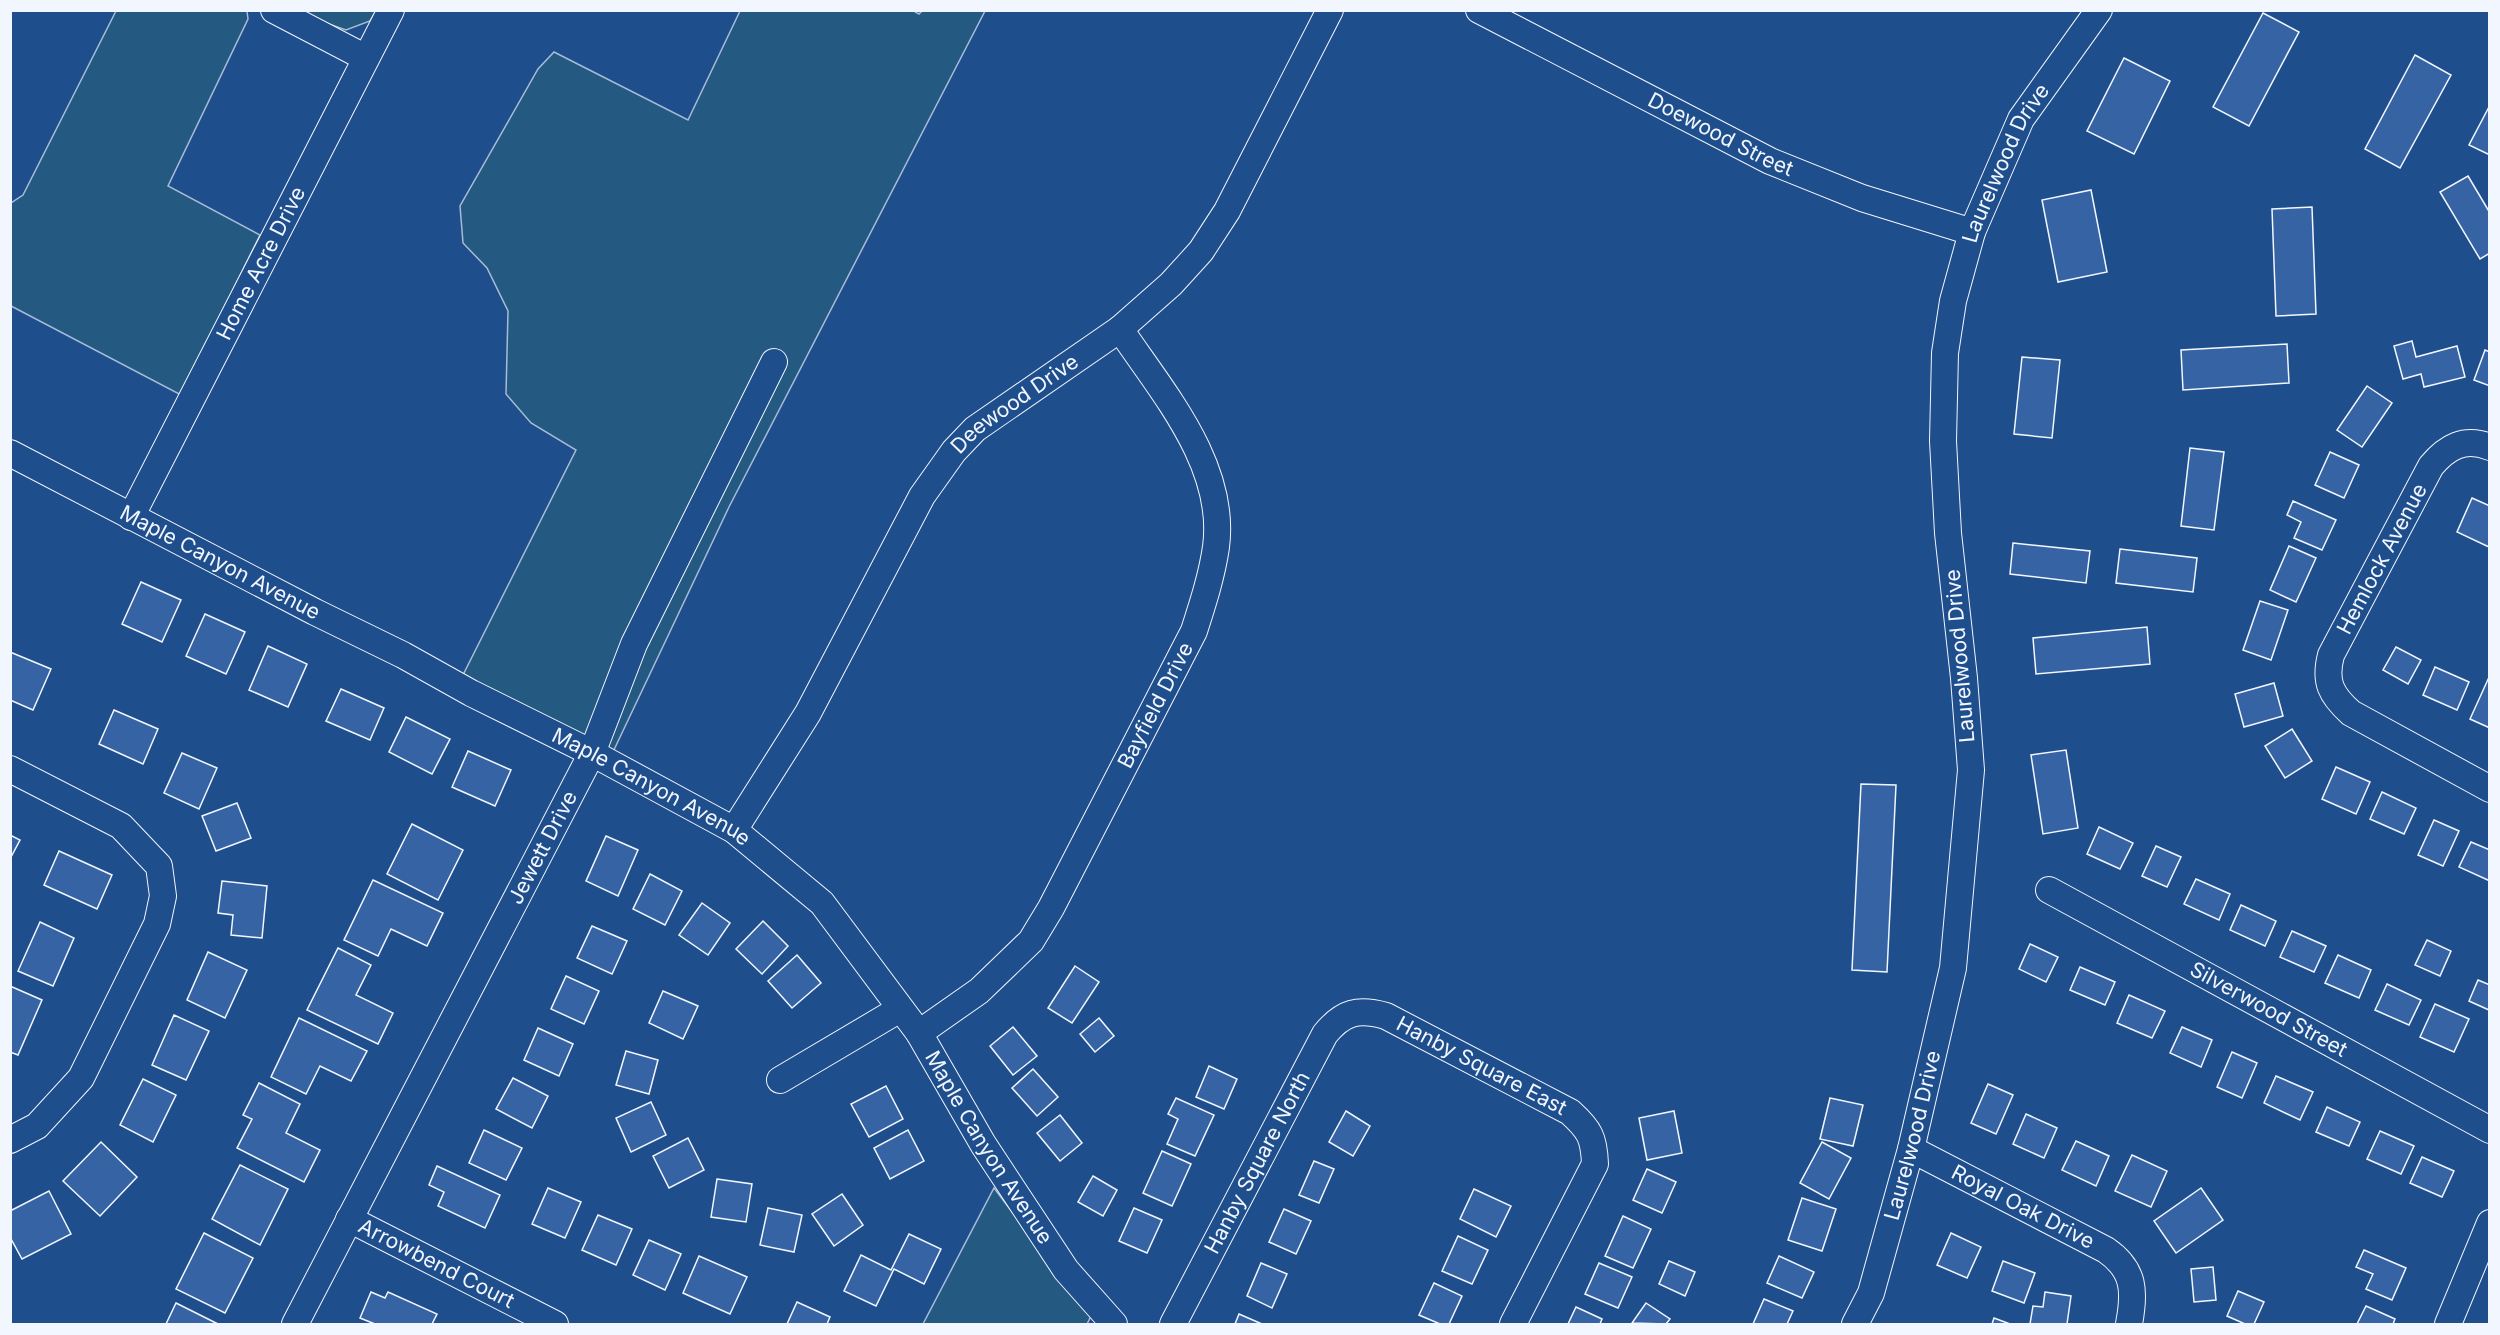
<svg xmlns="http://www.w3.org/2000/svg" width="2500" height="1335" viewBox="0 0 2500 1335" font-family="Inter,sans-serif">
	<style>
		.green { fill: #245a82; stroke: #a8bbd7; stroke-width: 1.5 }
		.building { fill: #3563a3; stroke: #f2f6ff; stroke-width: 1.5 }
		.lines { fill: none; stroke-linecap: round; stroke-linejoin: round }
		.minor-casing { stroke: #f2f6ff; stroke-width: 28 }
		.minor { stroke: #1f4e8c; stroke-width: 26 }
		.labels { text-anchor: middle; stroke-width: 4.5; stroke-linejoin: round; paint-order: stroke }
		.street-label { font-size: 21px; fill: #f2f6ff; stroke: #1f4e8c }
	</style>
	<rect width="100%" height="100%" fill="#1f4e8c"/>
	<g class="green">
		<path d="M 912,10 L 919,14 L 922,11 L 985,11 L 729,507 L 612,754 L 463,675 L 576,450 L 531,423 L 506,394 L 508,311 L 487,268 L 463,243 L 460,206 L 538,69 L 554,52 L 688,120 L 740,11 Z"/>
		<path d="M 116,11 L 247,11 L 248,19 L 168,186 L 260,235 L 181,395 L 11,306 L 11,203 L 23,195 Z"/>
		<path d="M 303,11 L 376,11 L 370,21 L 346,30 L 326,23 Z"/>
		<path d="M 994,1188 L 1091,1316 L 1087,1324 L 923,1324 Z"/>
	</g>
	<g class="building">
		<path d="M 2263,13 L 2299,32 L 2249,126 L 2213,107 Z"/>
		<path d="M 2415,55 L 2451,75 L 2400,168 L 2365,149 Z"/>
		<path d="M 2124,58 L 2170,81 L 2134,154 L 2087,131 Z"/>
		<path d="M 2490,105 L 2490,155 L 2469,145 Z"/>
		<path d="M 2468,176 L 2490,213 L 2490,253 L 2480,259 L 2440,192 Z"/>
		<path d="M 2091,190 L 2107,272 L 2058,282 L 2042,200 Z"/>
		<path d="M 2312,207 L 2316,314 L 2276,316 L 2272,209 Z"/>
		<path d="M 2412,341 L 2416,357 L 2457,346 L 2465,377 L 2424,387 L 2421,374 L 2403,379 L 2394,346 Z"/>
		<path d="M 2287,344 L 2289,383 L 2183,390 L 2181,350 Z"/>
		<path d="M 2485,350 L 2490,352 L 2490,386 L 2474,380 Z"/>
		<path d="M 2022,357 L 2060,360 L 2052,438 L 2014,434 Z"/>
		<path d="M 2367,386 L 2392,403 L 2362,447 L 2337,430 Z"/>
		<path d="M 2190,448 L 2224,452 L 2214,530 L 2181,526 Z"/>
		<path d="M 2330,452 L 2359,465 L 2344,498 L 2315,485 Z"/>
		<path d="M 2472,498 L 2490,506 L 2489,547 L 2457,532 Z"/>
		<path d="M 2293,501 L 2336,520 L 2322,550 L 2294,538 L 2301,522 L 2287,515 Z"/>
		<path d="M 2013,543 L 2090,551 L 2086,583 L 2010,574 Z"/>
		<path d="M 2289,546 L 2316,558 L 2296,602 L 2270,590 Z"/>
		<path d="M 2120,549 L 2197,558 L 2193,592 L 2116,583 Z"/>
		<path d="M 141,582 L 181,600 L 162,642 L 122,624 Z"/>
		<path d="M 2260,601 L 2288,610 L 2271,660 L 2243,650 Z"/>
		<path d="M 205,614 L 245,632 L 226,674 L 186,656 Z"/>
		<path d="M 2147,627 L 2150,664 L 2036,674 L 2033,638 Z"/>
		<path d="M 268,646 L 307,664 L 288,707 L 249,690 Z"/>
		<path d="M 2396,647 L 2421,660 L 2408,684 L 2383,670 Z"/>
		<path d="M 10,652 L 51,669 L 33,710 L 10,700 Z"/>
		<path d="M 2435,667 L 2469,682 L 2457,710 L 2423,695 Z"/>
		<path d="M 2490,675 L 2490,728 L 2470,719 Z"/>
		<path d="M 2274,683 L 2283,716 L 2244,727 L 2235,694 Z"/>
		<path d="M 341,689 L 384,708 L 370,740 L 326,721 Z"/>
		<path d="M 114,710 L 158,729 L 143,764 L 99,744 Z"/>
		<path d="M 406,717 L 450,739 L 432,774 L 389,752 Z"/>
		<path d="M 2292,729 L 2312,761 L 2285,778 L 2265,746 Z"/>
		<path d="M 2066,750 L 2078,828 L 2043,834 L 2031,755 Z"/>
		<path d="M 468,751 L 511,770 L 495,806 L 452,787 Z"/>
		<path d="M 182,753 L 217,768 L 199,809 L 164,793 Z"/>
		<path d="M 2336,767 L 2370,782 L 2356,814 L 2322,799 Z"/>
		<path d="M 1861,784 L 1896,785 L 1887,972 L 1852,970 Z"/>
		<path d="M 2382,792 L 2416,808 L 2404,834 L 2370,819 Z"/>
		<path d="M 237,803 L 251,838 L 216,851 L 202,816 Z"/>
		<path d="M 2434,820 L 2459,831 L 2443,866 L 2418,855 Z"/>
		<path d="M 412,824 L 463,850 L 438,900 L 387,874 Z"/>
		<path d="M 2099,827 L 2133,843 L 2120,869 L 2087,854 Z"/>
		<path d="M 10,835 L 20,840 L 10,859 Z"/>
		<path d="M 606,836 L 638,850 L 618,896 L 586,881 Z"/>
		<path d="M 2471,842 L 2490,850 L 2490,881 L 2459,867 Z"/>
		<path d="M 2156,846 L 2181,857 L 2167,887 L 2142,876 Z"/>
		<path d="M 59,851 L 112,875 L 97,909 L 44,885 Z"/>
		<path d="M 650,874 L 682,891 L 665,925 L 633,909 Z"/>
		<path d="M 2196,879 L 2230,894 L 2219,920 L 2184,904 Z"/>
		<path d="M 373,880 L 443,913 L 427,946 L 391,929 L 378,956 L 344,940 Z"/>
		<path d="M 222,881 L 267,886 L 262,938 L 231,935 L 233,915 L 218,913 Z"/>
		<path d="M 702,903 L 730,923 L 708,955 L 679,935 Z"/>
		<path d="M 2241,905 L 2276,921 L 2265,946 L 2230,930 Z"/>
		<path d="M 763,921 L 788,946 L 762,974 L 736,949 Z"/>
		<path d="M 40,922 L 74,938 L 53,986 L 18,971 Z"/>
		<path d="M 592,926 L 627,941 L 612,974 L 577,958 Z"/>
		<path d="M 2292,931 L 2326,946 L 2314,972 L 2280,957 Z"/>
		<path d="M 2427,940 L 2451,951 L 2440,976 L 2415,965 Z"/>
		<path d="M 2030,944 L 2058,957 L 2046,982 L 2019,969 Z"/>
		<path d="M 338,948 L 371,965 L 356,995 L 393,1013 L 378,1044 L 307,1010 Z"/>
		<path d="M 208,952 L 247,970 L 225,1018 L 187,1000 Z"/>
		<path d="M 797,955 L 821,983 L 792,1008 L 768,981 Z"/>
		<path d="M 2338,955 L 2371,970 L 2359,998 L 2325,983 Z"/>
		<path d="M 1075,966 L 1099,982 L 1072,1023 L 1048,1008 Z"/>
		<path d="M 2080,967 L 2115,982 L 2105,1005 L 2070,990 Z"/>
		<path d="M 566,976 L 599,991 L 584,1024 L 551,1009 Z"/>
		<path d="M 2478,980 L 2490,985 L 2489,1010 L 2469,1001 Z"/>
		<path d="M 2387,984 L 2421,1000 L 2409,1025 L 2375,1010 Z"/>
		<path d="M 10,986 L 42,1000 L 18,1055 L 10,1052 Z"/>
		<path d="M 663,991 L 698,1006 L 683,1039 L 649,1023 Z"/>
		<path d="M 2129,995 L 2165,1011 L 2152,1038 L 2117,1023 Z"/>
		<path d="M 2435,1004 L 2469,1019 L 2454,1052 L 2420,1037 Z"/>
		<path d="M 174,1015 L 209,1031 L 186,1080 L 152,1065 Z"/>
		<path d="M 299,1018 L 367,1051 L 351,1081 L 320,1066 L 306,1094 L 271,1077 Z"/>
		<path d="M 1099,1018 L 1114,1036 L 1095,1052 L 1080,1034 Z"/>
		<path d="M 1013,1027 L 1037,1056 L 1013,1075 L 990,1046 Z"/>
		<path d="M 2182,1027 L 2212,1040 L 2201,1067 L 2170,1053 Z"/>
		<path d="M 538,1028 L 573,1044 L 559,1076 L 524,1060 Z"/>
		<path d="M 626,1051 L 658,1060 L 649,1094 L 616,1085 Z"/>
		<path d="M 2232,1052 L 2257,1063 L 2242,1098 L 2217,1087 Z"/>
		<path d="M 1209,1066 L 1237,1079 L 1224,1109 L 1196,1097 Z"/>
		<path d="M 1033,1069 L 1058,1097 L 1037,1116 L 1012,1088 Z"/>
		<path d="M 2276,1076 L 2313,1092 L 2300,1120 L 2264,1103 Z"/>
		<path d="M 513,1078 L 548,1096 L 532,1128 L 496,1109 Z"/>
		<path d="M 143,1079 L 176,1095 L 153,1142 L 120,1125 Z"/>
		<path d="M 259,1083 L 300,1104 L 286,1133 L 320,1150 L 304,1182 L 237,1148 L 252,1119 L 243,1115 Z"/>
		<path d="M 1988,1084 L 2013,1095 L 1996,1134 L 1971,1123 Z"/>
		<path d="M 886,1086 L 903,1119 L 869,1137 L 851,1104 Z"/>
		<path d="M 1176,1098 L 1214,1115 L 1195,1156 L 1167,1144 L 1178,1119 L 1168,1114 Z"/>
		<path d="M 1830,1098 L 1863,1105 L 1853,1146 L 1820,1139 Z"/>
		<path d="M 651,1102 L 666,1135 L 631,1152 L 616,1118 Z"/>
		<path d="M 2327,1107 L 2360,1122 L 2349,1146 L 2316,1132 Z"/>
		<path d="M 1346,1111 L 1370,1126 L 1353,1156 L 1329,1142 Z"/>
		<path d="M 1674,1111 L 1682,1153 L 1647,1160 L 1639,1118 Z"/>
		<path d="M 2026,1114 L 2057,1128 L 2044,1158 L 2013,1144 Z"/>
		<path d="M 1060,1115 L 1082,1143 L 1060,1161 L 1037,1133 Z"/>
		<path d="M 484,1130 L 522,1148 L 506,1180 L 469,1163 Z"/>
		<path d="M 908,1130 L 924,1161 L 890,1179 L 874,1148 Z"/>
		<path d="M 2380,1131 L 2414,1146 L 2401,1174 L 2367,1159 Z"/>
		<path d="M 688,1138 L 704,1170 L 669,1188 L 653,1156 Z"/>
		<path d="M 2076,1141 L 2109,1156 L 2096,1186 L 2062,1170 Z"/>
		<path d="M 101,1142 L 137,1177 L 100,1216 L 63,1181 Z"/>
		<path d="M 1822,1142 L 1851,1158 L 1829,1199 L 1800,1183 Z"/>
		<path d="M 1162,1151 L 1191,1164 L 1172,1206 L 1143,1193 Z"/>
		<path d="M 2132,1155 L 2167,1171 L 2151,1207 L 2115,1191 Z"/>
		<path d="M 2422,1157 L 2454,1171 L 2442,1197 L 2410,1183 Z"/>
		<path d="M 1314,1161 L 1334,1169 L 1319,1203 L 1299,1195 Z"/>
		<path d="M 240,1165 L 288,1189 L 260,1245 L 212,1219 Z"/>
		<path d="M 437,1166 L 500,1195 L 485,1228 L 438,1206 L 444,1192 L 429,1185 Z"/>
		<path d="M 1647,1169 L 1676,1182 L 1662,1213 L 1633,1200 Z"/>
		<path d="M 1093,1176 L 1117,1190 L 1103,1216 L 1078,1202 Z"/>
		<path d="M 717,1179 L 752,1184 L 746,1222 L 711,1217 Z"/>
		<path d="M 548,1188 L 581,1202 L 565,1238 L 532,1224 Z"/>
		<path d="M 2201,1188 L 2223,1220 L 2176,1253 L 2154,1221 Z"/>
		<path d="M 1474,1189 L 1511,1206 L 1496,1237 L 1460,1219 Z"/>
		<path d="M 49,1191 L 71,1234 L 22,1259 L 10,1237 L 10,1211 Z"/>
		<path d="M 842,1194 L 863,1225 L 834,1246 L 812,1214 Z"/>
		<path d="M 1802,1198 L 1836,1209 L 1822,1251 L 1788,1240 Z"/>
		<path d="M 768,1208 L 802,1215 L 794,1252 L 760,1245 Z"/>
		<path d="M 1134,1208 L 1162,1220 L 1147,1253 L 1119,1241 Z"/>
		<path d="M 1284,1209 L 1311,1221 L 1296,1254 L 1269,1242 Z"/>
		<path d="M 598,1215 L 632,1229 L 616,1265 L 582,1250 Z"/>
		<path d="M 1623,1216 L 1651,1229 L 1633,1268 L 1605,1256 Z"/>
		<path d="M 204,1233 L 253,1258 L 225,1313 L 176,1289 Z"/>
		<path d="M 1951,1233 L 1981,1247 L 1967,1278 L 1937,1265 Z"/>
		<path d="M 909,1234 L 941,1249 L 924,1284 L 894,1269 L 876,1306 L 844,1291 L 861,1255 L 891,1270 Z"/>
		<path d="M 1458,1236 L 1488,1250 L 1472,1284 L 1442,1271 Z"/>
		<path d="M 649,1240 L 681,1254 L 665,1290 L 633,1275 Z"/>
		<path d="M 2364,1250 L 2406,1268 L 2392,1300 L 2366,1289 L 2373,1274 L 2356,1267 Z"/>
		<path d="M 699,1256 L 747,1277 L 730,1314 L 683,1293 Z"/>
		<path d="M 1779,1256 L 1814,1272 L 1802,1298 L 1767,1283 Z"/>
		<path d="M 1669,1261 L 1695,1272 L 1685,1296 L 1659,1284 Z"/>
		<path d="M 2003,1261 L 2035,1273 L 2024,1303 L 1992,1291 Z"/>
		<path d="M 1261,1263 L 1287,1274 L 1272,1308 L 1247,1296 Z"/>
		<path d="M 1599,1263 L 1632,1277 L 1618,1308 L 1585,1294 Z"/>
		<path d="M 2213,1267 L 2216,1300 L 2194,1302 L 2191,1269 Z"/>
		<path d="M 1434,1283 L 1462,1296 L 1449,1324 L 1440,1324 L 1419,1315 Z"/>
		<path d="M 2238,1291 L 2264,1302 L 2254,1324 L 2245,1324 L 2227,1316 Z"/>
		<path d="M 371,1292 L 385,1298 L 388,1292 L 437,1314 L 432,1324 L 375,1324 L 360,1318 Z"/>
		<path d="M 2045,1292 L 2071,1296 L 2067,1324 L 2030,1324 L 2033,1306 L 2043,1307 Z"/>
		<path d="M 1764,1299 L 1793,1311 L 1787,1324 L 1753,1324 Z"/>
		<path d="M 797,1302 L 830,1317 L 827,1324 L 787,1324 Z"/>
		<path d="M 176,1303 L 218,1324 L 166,1324 Z"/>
		<path d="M 1646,1303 L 1670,1319 L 1666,1324 L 1632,1323 Z"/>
		<path d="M 2366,1306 L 2395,1319 L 2393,1324 L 2357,1324 Z"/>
		<path d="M 1576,1307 L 1602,1319 L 1600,1324 L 1568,1324 Z"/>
		<path d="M 1239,1314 L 1262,1324 L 1235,1324 Z"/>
		<path d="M 1994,1318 L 2010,1324 L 1992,1324 Z"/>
	</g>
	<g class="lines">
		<defs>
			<g id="minor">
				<path d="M 274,10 L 366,58"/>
				<path id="s1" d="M 1479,10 L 1770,161 L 1862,198 L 1972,232"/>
				<path d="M 2490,447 C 2464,437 2447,447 2431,466 L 2331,655 C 2324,682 2331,695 2351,713 L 2490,789"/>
				<path id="s2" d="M 10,453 L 315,612 L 403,655 L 471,693 L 592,753 L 734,830 L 822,903 L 919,1033 L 983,1144 L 1066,1270 L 1114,1324"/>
				<path id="s3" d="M 131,517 L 391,10"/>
				<path d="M 10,769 L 121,826 L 159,866 L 163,896 L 157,924 L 81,1078 L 37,1126 L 10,1140"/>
				<path id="s4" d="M 734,830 L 808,713 L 922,496 L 954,451 L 975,429 L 1120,329 L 1171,284 L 1201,251 L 1227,211 L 1330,10"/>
				<path id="s5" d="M 2049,890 L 2490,1130"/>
				<path id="s6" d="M 919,1033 L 979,991 L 1031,941 L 1051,908 L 1194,631 C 1203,603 1212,575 1216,547 C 1227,465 1162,392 1120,329"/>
				<path d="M 780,1080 L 900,1009"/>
				<path id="s7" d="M 1911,1149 L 2106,1250 C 2135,1270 2135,1292 2129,1324"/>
				<path id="s8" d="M 349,1219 L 555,1324"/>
				<path id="s9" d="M 295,1324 L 592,753 L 634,644 L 774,362"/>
				<path id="s10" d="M 1173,1324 L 1325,1034 C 1343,1012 1358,1008 1386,1016 L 1570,1112 C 1590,1130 1594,1138 1595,1164 L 1513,1324"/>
				<path id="s11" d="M 1855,1324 L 1871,1293 L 1911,1149 L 1953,968 L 1971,770 L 1964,678 L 1948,533 L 1943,441 L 1945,353 L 1953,301 L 1972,232 L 2021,119 L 2099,10"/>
				<path d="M 2448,1324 L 2490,1223"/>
			</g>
		</defs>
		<use href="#minor" class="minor-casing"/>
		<use href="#minor" class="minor"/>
	</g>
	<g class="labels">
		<g class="street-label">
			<text dy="7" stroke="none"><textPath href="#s1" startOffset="272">Doewood Street</textPath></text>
			<text dy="7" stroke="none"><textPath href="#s11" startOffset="1188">Laurelwood Drive</textPath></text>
			<text dy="7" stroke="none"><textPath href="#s3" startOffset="285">Home Acre Drive</textPath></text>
			<text dy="7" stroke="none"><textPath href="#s4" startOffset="516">Deewood Drive</textPath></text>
			<text transform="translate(2382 559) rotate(-62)" y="7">Hemlock Avenue</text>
			<text dy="7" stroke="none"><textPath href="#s2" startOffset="237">Maple Canyon Avenue</textPath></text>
			<text transform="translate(1960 656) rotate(-95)" y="7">Laurelwood Drive</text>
			<text dy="7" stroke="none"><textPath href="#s6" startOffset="412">Bayfield Drive</textPath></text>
			<text dy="7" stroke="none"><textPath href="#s2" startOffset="723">Maple Canyon Avenue</textPath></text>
			<text dy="7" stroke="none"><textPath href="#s9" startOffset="537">Jewett Drive</textPath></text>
			<text dy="7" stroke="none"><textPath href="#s5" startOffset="250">Silverwood Street</textPath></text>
			<text dy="7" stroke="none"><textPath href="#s10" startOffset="504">Hanby Square East</textPath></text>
			<text dy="7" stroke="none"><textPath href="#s11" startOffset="198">Laurelwood Drive</textPath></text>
			<text dy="7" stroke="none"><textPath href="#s2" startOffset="1227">Maple Canyon Avenue</textPath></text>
			<text dy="7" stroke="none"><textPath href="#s10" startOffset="182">Hanby Square North</textPath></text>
			<text dy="7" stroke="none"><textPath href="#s7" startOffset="126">Royal Oak Drive</textPath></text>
			<text dy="7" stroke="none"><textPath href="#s8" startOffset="98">Arrowbend Court</textPath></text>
		</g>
	</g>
	<rect width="2500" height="1335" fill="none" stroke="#f2f6ff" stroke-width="24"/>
</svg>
